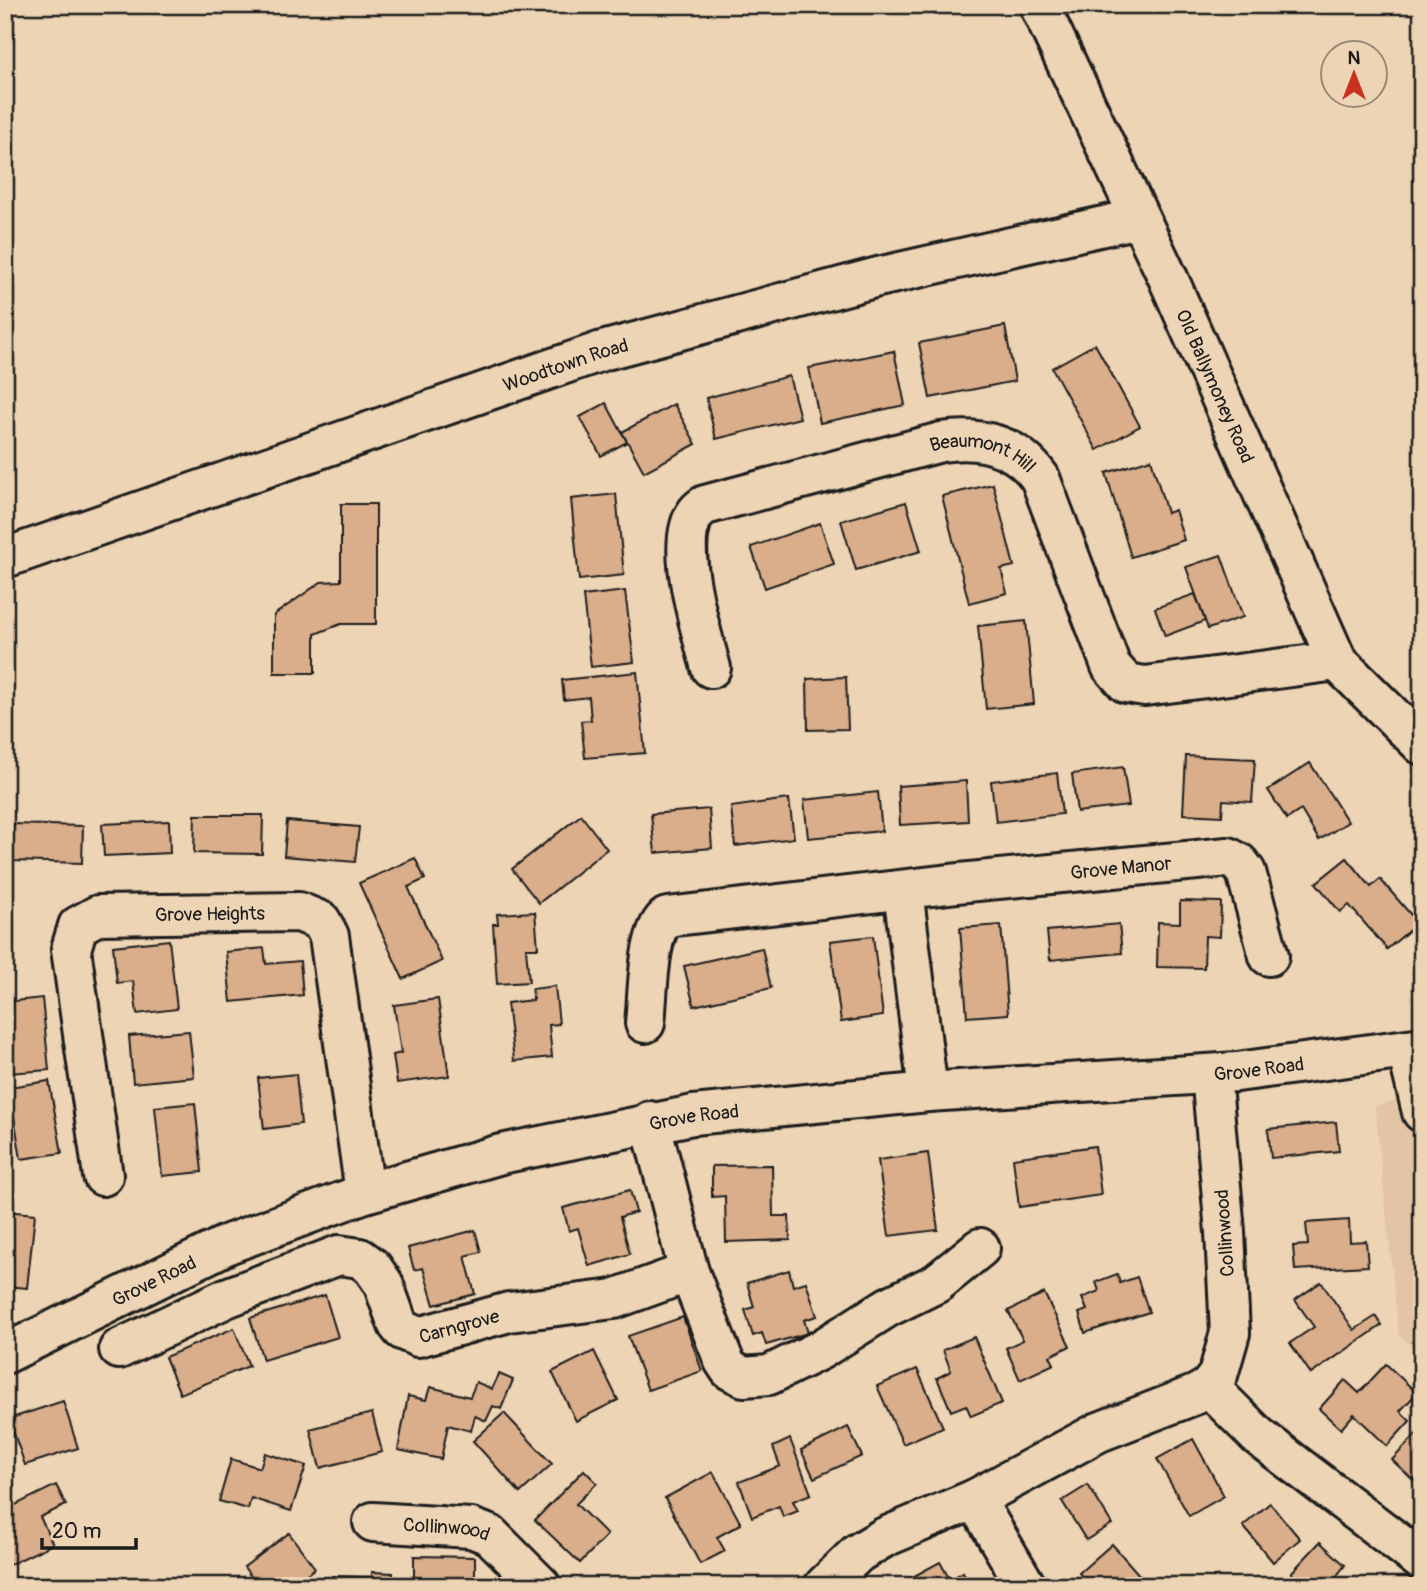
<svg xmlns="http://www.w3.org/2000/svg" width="1427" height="1591" viewBox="0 0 1427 1591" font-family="Pangolin,sans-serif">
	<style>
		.built { fill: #e3c5a5 }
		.building { fill: #daad8b; stroke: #1c1c1c; stroke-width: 2 }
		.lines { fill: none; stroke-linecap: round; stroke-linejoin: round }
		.minor-casing { stroke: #1c1c1c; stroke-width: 44 }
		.minor { stroke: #edd4b5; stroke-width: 38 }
		.labels { text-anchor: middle; stroke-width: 7; stroke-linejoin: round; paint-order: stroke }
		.street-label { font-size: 19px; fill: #1c1c1c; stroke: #edd4b5 }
	</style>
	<rect width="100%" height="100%" fill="#edd4b5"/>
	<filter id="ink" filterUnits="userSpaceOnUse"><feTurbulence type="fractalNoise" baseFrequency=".0143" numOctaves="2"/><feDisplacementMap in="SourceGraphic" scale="14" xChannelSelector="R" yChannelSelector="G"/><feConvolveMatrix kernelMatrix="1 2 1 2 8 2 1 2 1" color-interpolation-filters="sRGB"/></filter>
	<g filter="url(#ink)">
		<path class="built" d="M 1422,1091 L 1422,1353 L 1399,1336 L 1375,1107 Z"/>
		<g class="building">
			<path d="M 1005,326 L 1015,381 L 930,398 L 919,343 Z"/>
			<path d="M 1095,344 L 1140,426 L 1097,450 L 1052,368 Z"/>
			<path d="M 894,351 L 905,405 L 820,423 L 809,368 Z"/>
			<path d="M 789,376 L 800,418 L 716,439 L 706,398 Z"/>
			<path d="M 606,403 L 627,442 L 601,456 L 580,417 Z"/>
			<path d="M 674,404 L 696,444 L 644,472 L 622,432 Z"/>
			<path d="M 1151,459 L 1167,513 L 1175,510 L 1184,540 L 1131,557 L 1106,473 Z"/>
			<path d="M 993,484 L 1014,566 L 1001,569 L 1007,593 L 969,603 L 942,496 Z"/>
			<path d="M 616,494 L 624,575 L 579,580 L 571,499 Z"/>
			<path d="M 906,502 L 921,551 L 856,570 L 841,521 Z"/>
			<path d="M 341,504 L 376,504 L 376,624 L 341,624 L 315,634 L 315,673 L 274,673 L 274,615 L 321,582 L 341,581 Z"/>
			<path d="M 820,523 L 834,564 L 765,588 L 751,547 Z"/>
			<path d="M 1221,555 L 1243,617 L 1208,629 L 1186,567 Z"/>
			<path d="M 625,591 L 634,662 L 591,667 L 583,596 Z"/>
			<path d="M 1195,594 L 1205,621 L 1165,636 L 1155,608 Z"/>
			<path d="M 1026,621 L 1034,704 L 986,709 L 978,626 Z"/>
			<path d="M 637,672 L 645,753 L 585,758 L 581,721 L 591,720 L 589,697 L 564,700 L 562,680 Z"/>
			<path d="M 846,677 L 848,729 L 808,730 L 807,679 Z"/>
			<path d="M 1186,756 L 1255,759 L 1252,802 L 1223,800 L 1222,816 L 1183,814 Z"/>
			<path d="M 1310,763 L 1348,822 L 1319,840 L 1301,810 L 1287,819 L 1268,790 Z"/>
			<path d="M 1123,767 L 1129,806 L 1077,812 L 1072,774 Z"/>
			<path d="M 1057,773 L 1062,814 L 996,822 L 991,781 Z"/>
			<path d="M 966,781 L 968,821 L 900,825 L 898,786 Z"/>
			<path d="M 878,792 L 882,831 L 808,838 L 804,800 Z"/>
			<path d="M 789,799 L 794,838 L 735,846 L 731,807 Z"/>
			<path d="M 709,809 L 712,848 L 655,853 L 651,814 Z"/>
			<path d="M 195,815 L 263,815 L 262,854 L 194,853 Z"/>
			<path d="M 581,815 L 607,849 L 539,903 L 512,869 Z"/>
			<path d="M 169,821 L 170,853 L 104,856 L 102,824 Z"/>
			<path d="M 287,821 L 359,827 L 355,862 L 284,856 Z"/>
			<path d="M 12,824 L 83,826 L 82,863 L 11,861 Z"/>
			<path d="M 415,858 L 425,879 L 408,887 L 442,961 L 403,979 L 359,883 Z"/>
			<path d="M 1347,858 L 1371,887 L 1380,879 L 1418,923 L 1387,949 L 1349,905 L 1340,912 L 1316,883 Z"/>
			<path d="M 1180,901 L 1221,902 L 1220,937 L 1205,936 L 1204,968 L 1157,967 L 1158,922 L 1180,923 Z"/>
			<path d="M 535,912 L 538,948 L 526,948 L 529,982 L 497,984 L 493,924 L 498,924 L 497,914 Z"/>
			<path d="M 1119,924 L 1122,953 L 1050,960 L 1047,931 Z"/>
			<path d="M 1001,925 L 1008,1014 L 967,1017 L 960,928 Z"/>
			<path d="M 873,936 L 883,1016 L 841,1022 L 830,941 Z"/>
			<path d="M 169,940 L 177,1009 L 137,1014 L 133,981 L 117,983 L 113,946 Z"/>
			<path d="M 264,948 L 266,964 L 300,961 L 303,995 L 231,1002 L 226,952 Z"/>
			<path d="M 762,948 L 771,988 L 694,1006 L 684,966 Z"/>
			<path d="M 555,986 L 559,1024 L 549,1025 L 552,1057 L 514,1061 L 507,1003 L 533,1000 L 532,989 Z"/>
			<path d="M 42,998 L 49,1070 L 8,1073 L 5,1002 Z"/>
			<path d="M 438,999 L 449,1076 L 397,1083 L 393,1055 L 401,1053 L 394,1005 Z"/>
			<path d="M 189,1031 L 194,1077 L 133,1083 L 129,1036 Z"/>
			<path d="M 296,1074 L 301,1124 L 264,1129 L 258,1078 Z"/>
			<path d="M 49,1081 L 62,1153 L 21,1159 L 9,1087 Z"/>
			<path d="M 195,1103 L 202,1172 L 162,1176 L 155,1107 Z"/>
			<path d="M 1336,1122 L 1339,1151 L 1271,1158 L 1268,1129 Z"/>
			<path d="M 1095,1146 L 1101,1195 L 1019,1207 L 1013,1158 Z"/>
			<path d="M 928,1153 L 938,1230 L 889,1236 L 878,1160 Z"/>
			<path d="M 772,1165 L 773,1216 L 789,1216 L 790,1240 L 726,1242 L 725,1196 L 712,1197 L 712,1166 Z"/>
			<path d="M 630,1190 L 636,1212 L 620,1217 L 630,1254 L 589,1266 L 578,1228 L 569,1231 L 563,1208 Z"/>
			<path d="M 5,1211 L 35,1214 L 27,1288 L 5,1286 Z"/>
			<path d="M 1349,1220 L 1350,1242 L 1366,1241 L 1368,1266 L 1295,1270 L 1293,1246 L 1308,1245 L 1306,1223 Z"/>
			<path d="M 475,1230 L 481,1252 L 465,1256 L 475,1294 L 434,1305 L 423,1268 L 414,1270 L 408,1248 Z"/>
			<path d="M 789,1270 L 793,1286 L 806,1282 L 817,1316 L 804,1320 L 808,1333 L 766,1345 L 762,1333 L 753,1336 L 745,1310 L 754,1307 L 747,1283 Z"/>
			<path d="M 1117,1274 L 1120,1283 L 1137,1277 L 1149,1312 L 1085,1333 L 1079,1313 L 1087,1310 L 1082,1298 L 1099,1291 L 1096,1282 Z"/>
			<path d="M 1321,1282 L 1354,1330 L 1376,1316 L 1382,1325 L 1311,1374 L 1290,1343 L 1314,1327 L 1295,1300 Z"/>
			<path d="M 1044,1293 L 1070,1346 L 1050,1356 L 1054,1364 L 1020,1380 L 1006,1348 L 1023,1340 L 1008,1311 Z"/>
			<path d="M 325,1295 L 338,1337 L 263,1360 L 250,1318 Z"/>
			<path d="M 683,1317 L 702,1371 L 648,1390 L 628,1336 Z"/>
			<path d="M 234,1328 L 249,1366 L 180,1394 L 165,1357 Z"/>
			<path d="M 974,1337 L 1002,1403 L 971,1416 L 966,1405 L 951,1411 L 937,1378 L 951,1371 L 943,1350 Z"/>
			<path d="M 594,1351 L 618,1400 L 576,1421 L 552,1372 Z"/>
			<path d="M 1386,1364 L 1417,1393 L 1400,1411 L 1410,1421 L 1387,1446 L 1354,1414 L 1341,1429 L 1319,1409 L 1345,1380 L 1359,1393 Z"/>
			<path d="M 917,1369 L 943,1427 L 903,1444 L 877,1386 Z"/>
			<path d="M 499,1374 L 513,1380 L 501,1409 L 493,1406 L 486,1421 L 475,1416 L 471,1431 L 448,1425 L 441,1459 L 398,1450 L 408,1396 L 426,1400 L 430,1387 L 470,1397 L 476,1382 L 492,1389 Z"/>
			<path d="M 63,1401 L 78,1448 L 25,1465 L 9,1419 Z"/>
			<path d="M 372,1413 L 382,1452 L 320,1468 L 310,1429 Z"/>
			<path d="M 504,1413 L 552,1464 L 520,1493 L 473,1441 Z"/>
			<path d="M 848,1427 L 862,1456 L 814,1478 L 801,1450 Z"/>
			<path d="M 1422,1428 L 1422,1470 L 1413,1480 L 1392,1460 Z"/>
			<path d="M 790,1439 L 811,1494 L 793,1501 L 798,1511 L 783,1517 L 779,1506 L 752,1517 L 739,1482 L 780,1466 L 773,1447 Z"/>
			<path d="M 1193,1439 L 1224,1496 L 1189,1516 L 1157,1459 Z"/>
			<path d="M 265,1453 L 306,1466 L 291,1511 L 251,1498 L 248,1509 L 219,1501 L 231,1459 L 260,1468 Z"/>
			<path d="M 584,1470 L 597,1483 L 576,1504 L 607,1535 L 580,1563 L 535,1520 Z"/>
			<path d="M 713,1472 L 741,1524 L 717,1537 L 725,1551 L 700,1564 L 665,1498 Z"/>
			<path d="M 56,1485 L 66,1505 L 40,1517 L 53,1544 L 7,1566 L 5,1510 Z"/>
			<path d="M 1088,1485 L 1112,1524 L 1086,1540 L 1062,1501 Z"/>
			<path d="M 1270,1503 L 1300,1539 L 1273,1562 L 1243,1526 Z"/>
			<path d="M 289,1533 L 315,1568 L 291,1586 L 258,1586 L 244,1567 Z"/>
			<path d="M 1320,1542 L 1345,1565 L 1329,1586 L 1305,1586 L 1291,1573 Z"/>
			<path d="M 1112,1544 L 1149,1586 L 1091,1586 L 1079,1573 Z"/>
			<path d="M 414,1556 L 475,1557 L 475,1586 L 414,1586 Z"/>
			<path d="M 940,1562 L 950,1580 L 963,1572 L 971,1586 L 908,1586 L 905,1581 Z"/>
			<path d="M 372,1572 L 393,1573 L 392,1586 L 332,1586 L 332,1576 L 372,1577 Z"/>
		</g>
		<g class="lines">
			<defs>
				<g id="minor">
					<path id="s1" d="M 1039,5 L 1168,278 L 1337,661 L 1422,745"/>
					<path id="s2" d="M 5,558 L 602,351 L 878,277 L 1139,218"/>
					<path id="s3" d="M 711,668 C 702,633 666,526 705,505 L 941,442 C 980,436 1016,444 1040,478 L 1111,666 L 1126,683 L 1145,686 L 1337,661"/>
					<path d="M 903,890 L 928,1092"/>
					<path id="s4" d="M 645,1023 C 648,999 647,930 667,917 L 958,883 L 1228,857 L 1239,863 L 1246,872 L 1269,956"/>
					<path d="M 1407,1050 L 1422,1112"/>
					<path d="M 650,1121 L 689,1272 L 724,1361 L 730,1370 L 744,1377 L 769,1375 L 820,1350 L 888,1307 L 937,1283 L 980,1248"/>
					<path id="s5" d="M 103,1176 L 71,949 L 78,926 L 98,915 L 299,912 L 321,921 L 329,936 L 365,1193"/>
					<path id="s6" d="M 119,1349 L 226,1298 L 339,1255 L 360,1258 L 372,1267 L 383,1283 L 398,1325 L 402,1330 L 418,1337 L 509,1312 L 614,1299 L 689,1272"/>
					<path id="s7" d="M 5,1354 L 228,1244 L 365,1193 L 501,1154 L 693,1115 L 928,1092 L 1237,1072 L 1422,1047"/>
					<path d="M 1209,1387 L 1258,1436 L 1422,1561"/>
					<path d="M 975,1499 L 1026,1586"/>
					<path id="s8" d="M 373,1522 L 471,1528 L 490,1535 L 541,1586"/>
					<path d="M 824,1586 L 858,1553 L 885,1537 L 975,1499 L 1099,1432 L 1197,1394 L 1209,1387 L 1218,1375 L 1230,1333 L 1225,1232 L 1211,1074"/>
				</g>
			</defs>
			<use href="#minor" class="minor-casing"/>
			<use href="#minor" class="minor"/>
		</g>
	</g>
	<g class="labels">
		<g class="street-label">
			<text dy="7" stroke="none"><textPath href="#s2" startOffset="593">Woodtown Road</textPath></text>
			<text dy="7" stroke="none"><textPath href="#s1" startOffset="420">Old Ballymoney Road</textPath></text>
			<text dy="7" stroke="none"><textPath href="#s3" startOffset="460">Beaumont Hill</textPath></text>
			<text dy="7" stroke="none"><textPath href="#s4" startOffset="567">Grove Manor</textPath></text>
			<text dy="7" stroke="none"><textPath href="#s5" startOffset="388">Grove Heights</textPath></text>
			<text dy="7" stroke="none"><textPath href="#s7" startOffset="1300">Grove Road</textPath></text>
			<text dy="7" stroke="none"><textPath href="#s7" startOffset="733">Grove Road</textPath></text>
			<text transform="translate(1224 1233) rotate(-94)" y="7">Collinwood</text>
			<text dy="7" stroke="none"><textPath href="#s7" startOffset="166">Grove Road</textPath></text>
			<text dy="7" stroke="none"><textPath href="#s6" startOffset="406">Carngrove</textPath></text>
			<text dy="7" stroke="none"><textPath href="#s8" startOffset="74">Collinwood</textPath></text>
		</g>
	</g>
	<rect width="1427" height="1591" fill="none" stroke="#edd4b5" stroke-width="28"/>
	<rect x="14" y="14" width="1399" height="1563" fill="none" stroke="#1c1c1c" stroke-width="2.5" filter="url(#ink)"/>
	<g transform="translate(1354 74)"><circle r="33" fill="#edd4b5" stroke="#998a78" stroke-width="2"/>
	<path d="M0-5L12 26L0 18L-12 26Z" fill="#c8321e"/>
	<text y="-10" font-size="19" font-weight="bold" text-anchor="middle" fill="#1c1c1c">N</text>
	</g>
	<path d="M42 1538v10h94v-10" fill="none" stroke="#1c1c1c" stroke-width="3.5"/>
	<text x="52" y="1538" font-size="21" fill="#1c1c1c" stroke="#edd4b5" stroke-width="5" paint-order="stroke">20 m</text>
</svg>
